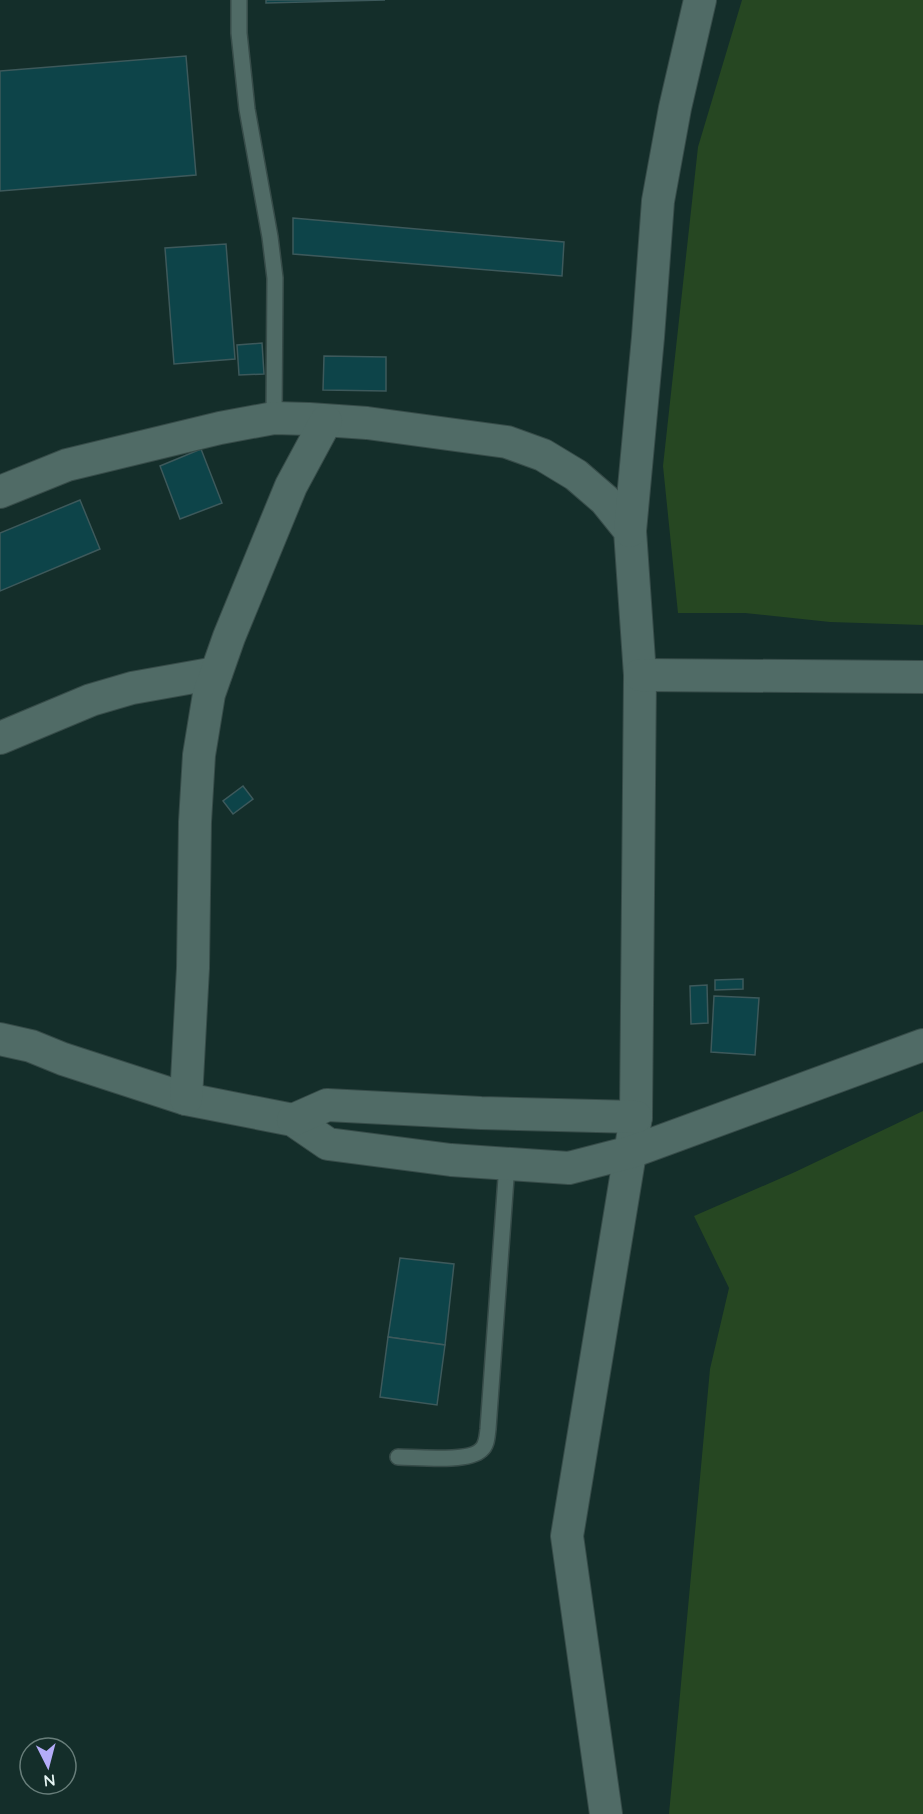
<svg xmlns="http://www.w3.org/2000/svg" width="923" height="1814" viewBox="0 0 923 1814" font-family="Quicksand,sans-serif">
	<style>
		.green { fill: #264722 }
		.building { fill: #0d4449; stroke: #3d595b; stroke-width: 1.5 }
		.lines { fill: none; stroke-linecap: round; stroke-linejoin: round }
		.lane-casing { stroke: #374c49; stroke-width: 18 }
		.street-casing { stroke: #374c49; stroke-width: 34 }
		.lane { stroke: #506b66; stroke-width: 15 }
		.street { stroke: #506b66; stroke-width: 32 }
	</style>
	<rect width="100%" height="100%" fill="#142e2a"/>
	<g class="green">
		<path d="M 742,0 L 923,0 L 923,625 L 830,622 L 745,613 L 678,613 L 663,466 L 698,147 Z"/>
		<path d="M 923,1111 L 923,1814 L 669,1814 L 710,1369 L 729,1288 L 694,1216 L 795,1172 Z"/>
	</g>
	<g class="building">
		<path d="M 266,0 L 385,0 L 266,3 Z"/>
		<path d="M 186,56 L 196,175 L 0,191 L 0,71 Z"/>
		<path d="M 293,218 L 564,242 L 562,276 L 293,254 Z"/>
		<path d="M 226,244 L 235,359 L 174,364 L 165,248 Z"/>
		<path d="M 262,343 L 264,374 L 239,375 L 237,345 Z"/>
		<path d="M 324,356 L 386,357 L 386,391 L 323,390 Z"/>
		<path d="M 201,449 L 222,503 L 180,519 L 160,466 Z"/>
		<path d="M 80,500 L 100,549 L 0,591 L 0,533 Z"/>
		<path d="M 243,786 L 253,799 L 233,814 L 223,801 Z"/>
		<path d="M 743,979 L 743,989 L 715,990 L 715,980 Z"/>
		<path d="M 707,985 L 708,1023 L 691,1024 L 690,986 Z"/>
		<path d="M 714,996 L 759,998 L 755,1055 L 711,1052 Z"/>
		<path d="M 400,1258 L 454,1264 L 445,1345 L 388,1337 Z"/>
		<path d="M 388,1337 L 445,1345 L 437,1405 L 380,1397 Z"/>
	</g>
	<g class="lines">
		<defs>
			<g id="lane">
				<path d="M 239,0 L 239,33 L 247,109 L 270,237 L 275,278 L 274,418"/>
				<path d="M 398,1457 C 416,1457 468,1463 481,1450 C 487,1445 487,1437 488,1429 L 507,1164"/>
			</g>
			<g id="street">
				<path d="M 0,492 L 67,465 L 220,428 L 274,418 L 309,419 L 367,423 L 507,442 L 543,455 L 576,475 L 605,500 L 630,531 L 640,675 L 636,1117 L 567,1536 L 606,1814"/>
				<path d="M 630,531 L 648,337 L 658,201 L 675,108 L 700,0"/>
				<path d="M 640,675 L 923,677"/>
				<path d="M 0,738 L 91,700 L 132,688 L 216,673"/>
				<path d="M 0,1039 L 31,1046 L 63,1059 L 186,1099 L 293,1120 L 328,1144 L 451,1160 L 569,1168 L 631,1152 L 923,1045"/>
				<path d="M 186,1099 L 193,968 L 195,822 L 199,755 L 209,694 L 229,637 L 291,486 L 326,421"/>
				<path d="M 293,1120 L 327,1105 L 481,1113 L 636,1117"/>
			</g>
		</defs>
		<use href="#lane" class="lane-casing"/>
		<use href="#street" class="street-casing"/>
		<use href="#lane" class="lane"/>
		<use href="#street" class="street"/>
	</g>
	<g transform="translate(48 1766) rotate(174)"><circle r="28" fill="#142e2a" stroke="#687e7a" stroke-width="1.5"/>
	<path d="M0-4.5L10 22L0 15L-10 22Z" fill="#b4acf9"/>
	<text y="-9" font-size="16" font-weight="bold" text-anchor="middle" fill="#e6f5f3">N</text>
	</g>
</svg>
